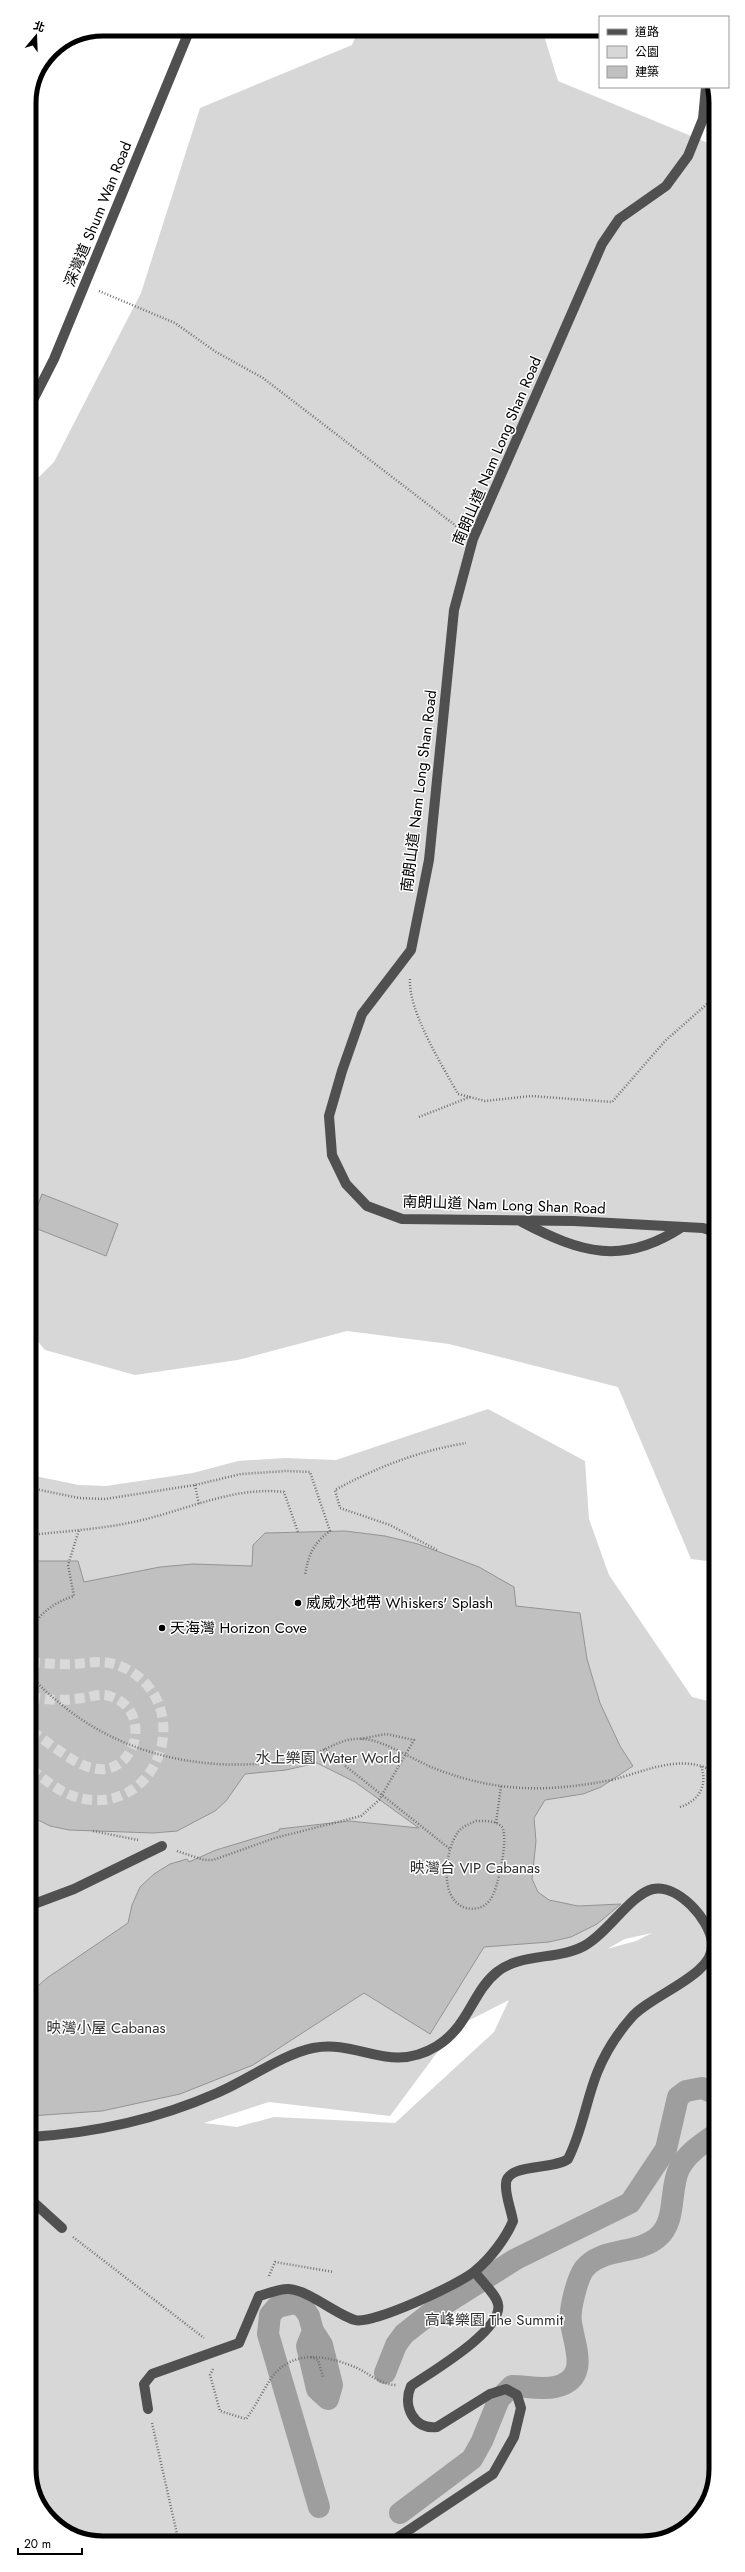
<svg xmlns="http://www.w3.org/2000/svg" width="745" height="2572" viewBox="0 0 745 2572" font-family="Jost,'Noto Sans TC',sans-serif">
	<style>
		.green { fill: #d7d7d7; fill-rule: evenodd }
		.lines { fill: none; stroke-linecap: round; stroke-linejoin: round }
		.canal { stroke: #9e9e9e; stroke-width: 22 }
		.building { fill: #c0c0c0; stroke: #949494 }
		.minor-tunnel { stroke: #d9d9d9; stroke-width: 10; stroke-dasharray: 10 5; stroke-linecap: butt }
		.path { stroke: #727272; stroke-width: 2.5; stroke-dasharray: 1 2; stroke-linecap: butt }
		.minor { stroke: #505050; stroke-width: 10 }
		.path-bridge { stroke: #727272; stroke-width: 2.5; stroke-dasharray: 1 2; stroke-linecap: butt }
		.poi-dot { fill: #000; stroke: #fff; stroke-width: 1.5 }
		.labels { text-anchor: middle; stroke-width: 3; stroke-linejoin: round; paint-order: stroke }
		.street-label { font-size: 15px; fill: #000; stroke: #fff }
		.poi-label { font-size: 15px; fill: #000; stroke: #fff; text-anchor: start }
		.park-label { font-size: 15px; fill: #2e2e2e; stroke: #fff }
		.rim { fill: none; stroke: #000; stroke-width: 5 }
	</style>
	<rect width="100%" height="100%" fill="#fff"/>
	<g class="green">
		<path d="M 359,29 L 542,29 L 558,81 L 708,143 L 708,87 L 715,89 L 715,1562 L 691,1559 L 618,1387 L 449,1344 L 347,1331 L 238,1360 L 135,1375 L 45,1350 L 30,1332 L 29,487 L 54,462 L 141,293 L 200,108 L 352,45 Z"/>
		<path d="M 488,1409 L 585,1461 L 589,1519 L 609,1575 L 692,1697 L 716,1703 L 716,2469 L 698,2518 L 656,2542 L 98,2543 L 54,2524 L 30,2483 L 30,1475 L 79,1485 L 106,1486 L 193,1473 L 238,1461 L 285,1458 L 336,1460 ZM 652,1933 L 636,1941 L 607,1949 L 625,1939 ZM 509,2000 L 494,2032 L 395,2123 L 274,2117 L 237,2127 L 204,2123 L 269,2102 L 390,2116 L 456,2027 Z"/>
	</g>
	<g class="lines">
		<g class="canal">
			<path d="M 313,2331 L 307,2346 L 317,2389 L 328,2399 L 332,2385 L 322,2345 L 313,2331 L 309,2316 L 303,2307 L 294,2303 L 277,2307 L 270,2315 L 268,2334 L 319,2507"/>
			<path d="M 385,2373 L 396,2345 L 404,2334 L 432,2312 L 516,2259 L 630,2203 L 666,2149 L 678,2097 L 686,2091 L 702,2088 L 716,2094"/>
			<path d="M 400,2513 L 472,2459 L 482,2441 L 499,2399 L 512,2386 C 525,2386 542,2390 555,2387 C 591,2379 574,2346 571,2322 C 569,2310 577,2279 584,2269 C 601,2247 638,2255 658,2237 C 677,2221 669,2190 679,2169 C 686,2154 703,2143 716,2134"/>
		</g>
	</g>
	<g class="building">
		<path d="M 42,1194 L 118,1224 L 106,1256 L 30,1226 Z"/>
		<path d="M 345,1531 L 385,1536 L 418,1544 L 479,1567 L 514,1587 L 516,1606 L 580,1613 L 587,1659 L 600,1703 L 620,1746 L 633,1766 L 601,1787 L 583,1794 L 545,1800 L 534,1818 L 536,1841 L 532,1879 L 538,1892 L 549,1900 L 578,1906 L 621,1904 L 597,1924 L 571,1937 L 549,1942 L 484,1947 L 430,2034 L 364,1993 L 253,2065 L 180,2094 L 102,2111 L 30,2116 L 30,1993 L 47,1978 L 128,1923 L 132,1905 L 140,1887 L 154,1874 L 170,1864 L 187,1859 L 189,1862 L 216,1850 L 279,1831 L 279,1829 L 349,1821 L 419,1828 L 355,1782 L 317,1763 L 286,1770 L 245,1774 L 226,1801 L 215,1811 L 177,1831 L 153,1833 L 69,1830 L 50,1826 L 30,1816 L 30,1561 L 78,1561 L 84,1582 L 160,1567 L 193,1564 L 252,1566 L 253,1545 L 265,1533 Z"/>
	</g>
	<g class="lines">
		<g class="minor-tunnel">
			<path d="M 30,1662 C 45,1663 61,1665 76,1664 C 91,1662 105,1660 120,1666 C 199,1699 161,1818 79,1798 C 60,1793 45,1780 30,1768"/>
			<path d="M 30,1697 C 47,1700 65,1701 82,1698 C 91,1697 100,1693 109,1696 C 155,1709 136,1779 92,1768 C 73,1764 47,1741 30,1730"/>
		</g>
		<g class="path">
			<path d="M 99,291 L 175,323 L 216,352 L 263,378 L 460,529"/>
			<path d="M 29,436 L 38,421"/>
			<path d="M 410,979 C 408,1011 442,1065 458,1094 L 485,1101 L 531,1096 L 612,1102 L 665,1041 L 715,997"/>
			<path d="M 419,1117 L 470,1097"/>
			<path d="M 195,1485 L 199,1505"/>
			<path d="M 30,1488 L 79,1498 L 105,1499 L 195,1485 L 241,1474 L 286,1471 L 310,1472 L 330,1531 C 313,1543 308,1556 305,1576"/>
			<path d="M 30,1535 C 67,1531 105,1529 142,1520 C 189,1509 236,1486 284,1492 L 298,1532"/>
			<path d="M 437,1550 L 390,1525 L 340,1508 L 335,1490 C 377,1467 419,1451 466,1443"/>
			<path d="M 30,1633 C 37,1614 55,1602 74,1596 L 68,1565 L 79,1530"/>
			<path d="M 612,1780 C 646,1771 684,1752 716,1773"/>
			<path d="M 680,1807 C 699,1801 708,1785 701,1766"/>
			<path d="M 476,1821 C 484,1821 496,1820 502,1827 C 509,1837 498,1891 490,1900 C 484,1908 475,1910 466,1908 C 438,1900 445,1850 458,1832 C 463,1826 469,1824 476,1821 Z"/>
			<path d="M 496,1823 L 501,1786"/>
			<path d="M 93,1831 L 138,1840"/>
			<path d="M 177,1851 L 204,1860 L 213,1860 L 275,1838 L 361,1816 L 379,1800 L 414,1740 L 386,1734 L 360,1739"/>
			<path d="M 73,2237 L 204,2338"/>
			<path d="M 269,2276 L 275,2262 L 334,2272"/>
			<path d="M 311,2357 L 318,2360 L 323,2377"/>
			<path d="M 213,2369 L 210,2375 L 220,2411 L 246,2419 C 256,2406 263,2390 272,2377 C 294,2348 329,2356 357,2368 C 370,2374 381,2385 396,2385"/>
			<path d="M 152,2423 L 179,2543"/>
		</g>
		<g class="minor">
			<path d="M 706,87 L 703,119 L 688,156 L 666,186 L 619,219 L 602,244 L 473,539 L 454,610 L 429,860 L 411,950 L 362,1014 L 342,1071 L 329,1116 L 332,1155 L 346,1184 L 367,1206 L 402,1219 L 574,1221 L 703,1228 L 715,1232"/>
			<path d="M 29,408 L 54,359 L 190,29"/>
			<path d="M 522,1222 C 581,1253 623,1266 682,1227"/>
			<path d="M 30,1909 L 34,1904 L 74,1889 L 162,1846"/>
			<path d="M 30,2137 C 94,2133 158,2119 217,2093 C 246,2081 283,2054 313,2048 C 359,2039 389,2075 437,2046 C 469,2026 472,1992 497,1972 C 520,1953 558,1960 584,1946 C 607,1934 631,1894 653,1889 C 678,1884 709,1919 712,1942 C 717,1975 651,1994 631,2018 C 617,2034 605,2053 597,2073 C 586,2101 582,2132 568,2159 C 554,2170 506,2163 506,2184 C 505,2195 511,2209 513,2221 C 506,2238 490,2259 475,2271 C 460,2284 372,2325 355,2320 C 337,2315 308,2290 289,2289 C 280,2288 268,2294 259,2296 L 239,2343 L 152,2374 L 144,2384 L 148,2409"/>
			<path d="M 30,2199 L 62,2228"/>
			<path d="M 391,2542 L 493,2474 L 514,2437 L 521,2408 L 517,2395 L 506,2389 L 490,2394 L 437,2427 C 414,2430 402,2406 411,2386 C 431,2372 504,2330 498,2304 C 496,2294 481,2281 475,2272"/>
		</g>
		<g class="path-bridge">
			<path d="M 30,1670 C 37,1686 49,1694 62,1705 C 123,1755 205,1773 283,1761 C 293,1760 305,1757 314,1754 C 332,1747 344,1737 364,1739 C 386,1741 415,1761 436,1769 C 499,1793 548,1792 612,1780"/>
			<path d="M 324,1749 L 450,1849"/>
		</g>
	</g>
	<g class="poi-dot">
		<circle cx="298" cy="1603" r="4"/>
		<circle cx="162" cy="1628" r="4"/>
	</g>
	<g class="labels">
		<g class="street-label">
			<text transform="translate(98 214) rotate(-68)" y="5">深灣道 Shum Wan Road</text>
			<text transform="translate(497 451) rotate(-67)" y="5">南朗山道 Nam Long Shan Road</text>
			<text transform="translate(419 791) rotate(-83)" y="5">南朗山道 Nam Long Shan Road</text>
			<text transform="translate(504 1205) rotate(2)" y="5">南朗山道 Nam Long Shan Road</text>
		</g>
		<g class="poi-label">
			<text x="306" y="1608">威威水地帶 Whiskers' Splash</text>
			<text x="170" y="1633">天海灣 Horizon Cove</text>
		</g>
		<g class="park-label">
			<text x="328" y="1763">水上樂園 Water World</text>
			<text x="475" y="1873">映灣台 VIP Cabanas</text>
			<text x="106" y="2033">映灣小屋 Cabanas</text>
			<text x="494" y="2325">高峰樂園 The Summit</text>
		</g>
	</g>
	<path d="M0 0H745V2572H0ZM103 36H642A67 67 0 0 1 709 103V2469A67 67 0 0 1 642 2536H103A67 67 0 0 1 36 2469V103A67 67 0 0 1 103 36Z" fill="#fff" fill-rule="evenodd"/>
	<path class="rim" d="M103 36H642A67 67 0 0 1 709 103V2469A67 67 0 0 1 642 2536H103A67 67 0 0 1 36 2469V103A67 67 0 0 1 103 36Z"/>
	<rect x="599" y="16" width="130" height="72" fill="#ffffff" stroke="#999999"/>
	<rect x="607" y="29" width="20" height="6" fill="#505050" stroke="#999999"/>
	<text x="635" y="36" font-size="12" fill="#000000">道路</text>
	<rect x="607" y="46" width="20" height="12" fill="#d7d7d7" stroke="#999999"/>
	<text x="635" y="56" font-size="12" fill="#000000">公園</text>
	<rect x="607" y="66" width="20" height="12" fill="#c0c0c0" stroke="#999999"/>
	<text x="635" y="76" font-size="12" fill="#000000">建築</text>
	<g transform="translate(36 36) rotate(19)" stroke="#ffffff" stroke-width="3" paint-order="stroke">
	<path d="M0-3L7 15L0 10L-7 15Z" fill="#000000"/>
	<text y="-6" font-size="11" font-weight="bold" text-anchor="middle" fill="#000000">北</text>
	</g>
	<path d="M18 2548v6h64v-6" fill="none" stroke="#000000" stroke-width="2"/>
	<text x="24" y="2548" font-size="12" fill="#000000" stroke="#ffffff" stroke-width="3" paint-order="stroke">20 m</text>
</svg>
